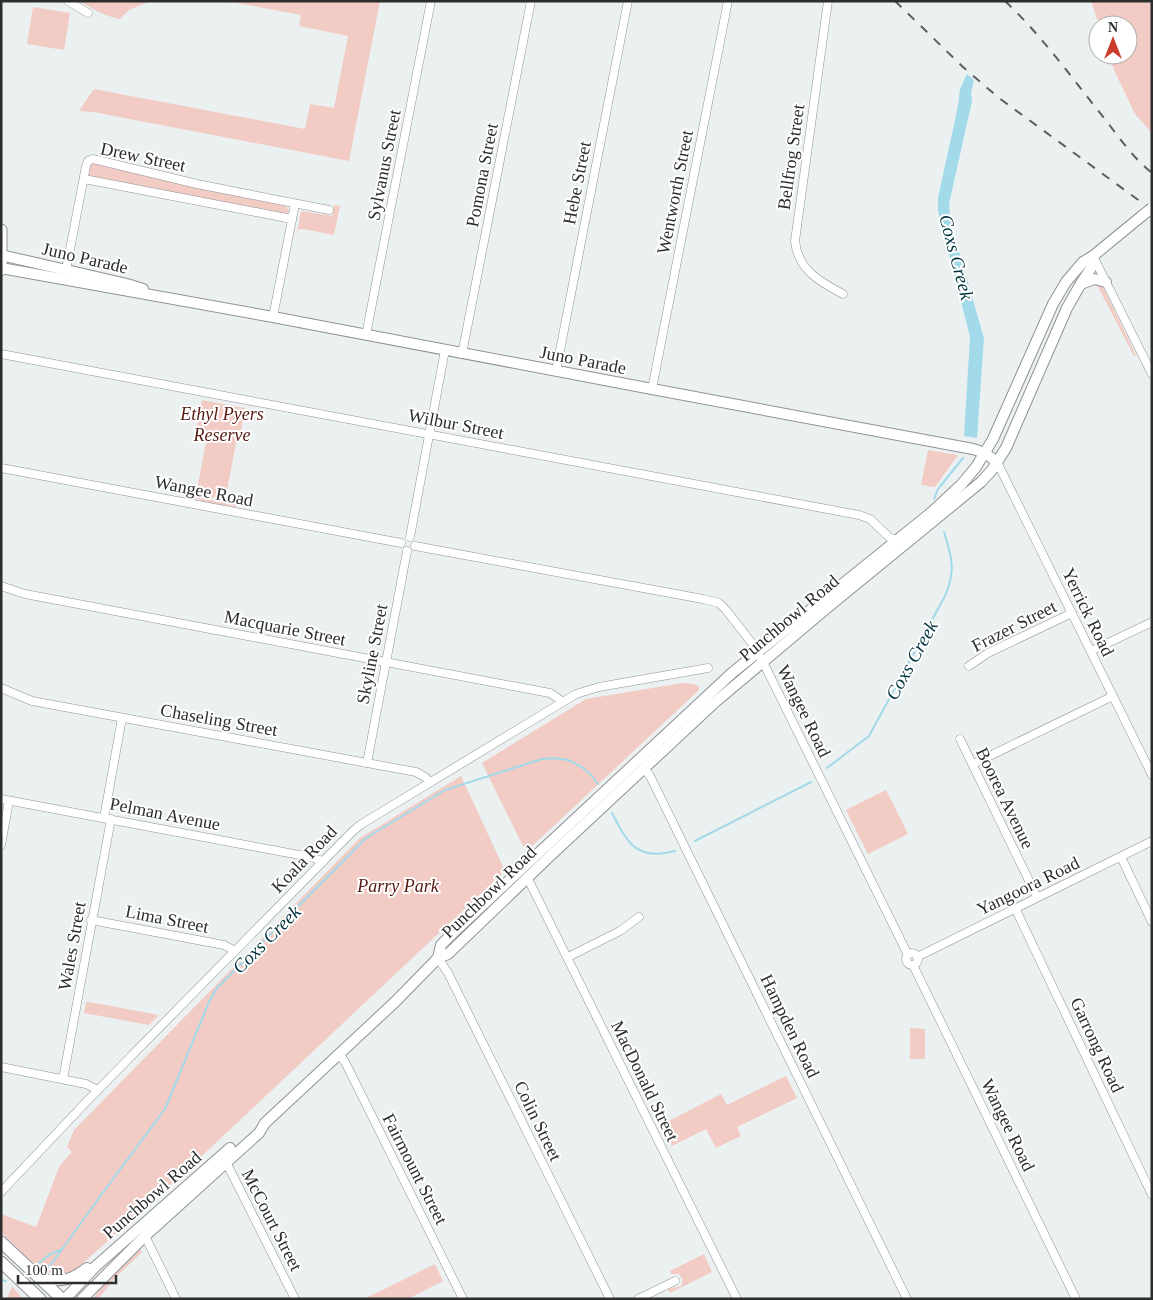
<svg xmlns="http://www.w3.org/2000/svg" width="1153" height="1300" viewBox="0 0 1153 1300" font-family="Georgia,serif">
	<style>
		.green { fill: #f2ccc4 }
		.water { fill: #a2daea }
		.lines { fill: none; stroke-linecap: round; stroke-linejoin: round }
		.stream { stroke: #a2daea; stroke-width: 2 }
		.minor-casing { stroke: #8f9394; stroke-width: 9 }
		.major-casing { stroke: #8f9394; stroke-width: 12 }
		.highway-casing { stroke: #8f9394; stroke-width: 13 }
		.minor { stroke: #fff; stroke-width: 8 }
		.major { stroke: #fff; stroke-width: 10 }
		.highway { stroke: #fff; stroke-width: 11 }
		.rail { stroke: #5c5e5f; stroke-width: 2; stroke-dasharray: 9 9; stroke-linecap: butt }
		.major-bridge-casing { stroke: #8f9394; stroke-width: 12; stroke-linecap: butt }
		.major-bridge { stroke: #fff; stroke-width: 10 }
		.labels { text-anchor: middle; stroke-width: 4; stroke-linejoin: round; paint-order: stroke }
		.street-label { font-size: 18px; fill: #2c2e2e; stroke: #fff }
		.park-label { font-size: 18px; font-style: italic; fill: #561a12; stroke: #fff }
		.water-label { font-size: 19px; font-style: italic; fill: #00343f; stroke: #fff }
	</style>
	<rect width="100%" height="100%" fill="#ebf0f1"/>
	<g class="green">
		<path d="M 80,1 L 151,1 L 129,10 L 120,19 C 104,16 93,9 80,1 Z"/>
		<path d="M 226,1 L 380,1 L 349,161 L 93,112 L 79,111 L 94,89 L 305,129 L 310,104 L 334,108 L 348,36 L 299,26 L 301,15 Z"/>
		<path d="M 1091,1 L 1152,1 L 1152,133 L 1135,114 L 1114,70 L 1109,55 L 1128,55 L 1128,25 L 1099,25 Z"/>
		<path d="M 33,7 L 70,13 L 64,50 L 27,44 Z"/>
		<path d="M 92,163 L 199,188 L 286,206 L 289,211 L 286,215 L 89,177 C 87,173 88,166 92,163 Z"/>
		<path d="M 334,205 L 340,206 L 334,235 L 304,229 L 299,229 L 297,233 L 301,211 L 332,216 Z"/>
		<path d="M 1096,283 L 1102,285 L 1136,355 L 1134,356 Z"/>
		<path d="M 202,400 L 245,408 L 239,443 L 236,443 L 225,501 L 196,495 L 207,437 L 195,435 Z"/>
		<path d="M 928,450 L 958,455 L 935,487 L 921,485 Z"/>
		<path d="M 191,496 L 236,505 L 236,507 L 226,505 L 224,506 L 202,502 L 200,500 L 192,498 Z"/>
		<path d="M 683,683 L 694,684 L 699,687 L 699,690 L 528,850 L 525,850 L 482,763 L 586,699 Z"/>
		<path d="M 461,776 L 505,871 L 173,1183 L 73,1272 C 66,1274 58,1276 50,1273 C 34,1267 14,1244 1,1232 L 1,1214 L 36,1227 L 60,1165 L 72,1152 L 67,1147 L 74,1130 L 360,838 Z"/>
		<path d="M 886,790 L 908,834 L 868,854 L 846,810 Z"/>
		<path d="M 86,1002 L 89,1002 L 159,1015 L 149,1025 L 84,1013 Z"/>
		<path d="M 910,1028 L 925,1029 L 925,1059 L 910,1059 Z"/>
		<path d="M 786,1076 L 797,1098 L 737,1127 L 741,1136 L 716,1148 L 706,1129 L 672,1146 L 661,1125 L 721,1094 L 727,1105 Z"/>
		<path d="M 140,1249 L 142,1252 L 115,1278 L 98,1299 L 93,1299 L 105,1281 Z"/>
		<path d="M 704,1254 L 712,1272 L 670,1293 L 668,1289 L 681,1286 L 683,1280 L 679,1274 L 671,1274 L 670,1271 Z"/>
		<path d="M 435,1264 L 443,1281 L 408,1299 L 364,1299 Z"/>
		<path d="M 12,1286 L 23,1299 L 7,1299 Z"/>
	</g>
	<path class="water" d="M 967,74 L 974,80 L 971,93 L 972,101 L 949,204 L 951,224 L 984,338 L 977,438 L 964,436 L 970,337 L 938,211 L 938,198 L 958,106 L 960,89 Z"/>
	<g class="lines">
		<g class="stream">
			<path d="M 934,499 L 938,489 L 963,458"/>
			<path d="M 827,768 L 869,736 L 945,596 C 956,571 952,557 944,532"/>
			<path d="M 612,813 C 628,844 637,861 675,851"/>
			<path d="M 695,841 L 811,782"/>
			<path d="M 39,1263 L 49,1255 L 60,1250"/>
			<path d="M 47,1270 L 104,1191 L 165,1109 L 209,1002 L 217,988 L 366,838 L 445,790 L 542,759 L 553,758 L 568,760 L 582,767 L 592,776 L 598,784"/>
			<path d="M 1,1280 L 6,1281"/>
		</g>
		<defs>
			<g id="minor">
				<path d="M 68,1 L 88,13"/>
				<path d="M 828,1 L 795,241 C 798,270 820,282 843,294"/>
				<path d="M 84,179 L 292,219"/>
				<path d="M 1093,256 L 1152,374"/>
				<path d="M 66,270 L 86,166 L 88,161 L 93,159 L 197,184 L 329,210"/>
				<path d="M 273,317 L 295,204"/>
				<path d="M 366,335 L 431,1"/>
				<path d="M 1,354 L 859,515 L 870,519 L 890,538 L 898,540"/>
				<path d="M 462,354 L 531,1"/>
				<path d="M 556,371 L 628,1"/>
				<path d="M 652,389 L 728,1"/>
				<path d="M 997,462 L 1152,775"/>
				<path d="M 1,468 L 401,543"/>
				<path d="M 410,537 L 445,350"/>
				<path d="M 415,546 L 703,599 L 719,603 L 726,610 L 751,642 L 763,662 L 908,955"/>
				<path d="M 1,586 L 25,594 L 550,693 L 562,701"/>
				<path d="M 1091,651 L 1152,622"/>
				<path d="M 969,666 L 988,653 L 1072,613"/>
				<path d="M 1,688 L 32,701 L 416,772 L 425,777 L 430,782"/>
				<path d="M 960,739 L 1037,897"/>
				<path d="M 367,763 L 407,551"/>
				<path d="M 973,764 L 1113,696"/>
				<path d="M 644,768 L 650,776 L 907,1299"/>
				<path d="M 1,799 L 310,857 L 323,861"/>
				<path d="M 104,818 L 122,718"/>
				<path d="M 1,845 L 9,801"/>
				<path d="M 1121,857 L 1152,922"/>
				<path d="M 527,877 L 737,1299"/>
				<path d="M 1015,908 L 1152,1195"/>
				<path d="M 91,920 L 224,945 L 235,951"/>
				<circle cx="912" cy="959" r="6"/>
				<path d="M 568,957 L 620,931 L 639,917"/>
				<path d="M 917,957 L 1152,841"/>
				<path d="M 438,958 L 448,973 L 610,1299"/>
				<path d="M 913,965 L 1076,1299"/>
				<path d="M 339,1054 L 345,1062 L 463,1299"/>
				<path d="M 1,1067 L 86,1084 L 98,1090"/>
				<path d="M 63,1079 L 111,819"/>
				<path d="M 225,1160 L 295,1299"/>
				<path d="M 1,1192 L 89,1099 L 352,832 L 360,825 L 576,694 L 599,687 L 708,668"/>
				<path d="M 145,1236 L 176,1299"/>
				<path d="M 638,1299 L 675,1281"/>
			</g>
			<g id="major">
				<path d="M 1,255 L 127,284 L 143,289"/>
				<path d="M 1,268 L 273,317 L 652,389 L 973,449 L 985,453 L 997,462"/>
				<path d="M 1081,284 L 1094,279 L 1106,282"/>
				<path d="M 438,958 L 441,945 L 457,929 L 732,673 L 932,512 L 961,485 L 976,467 L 993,439 L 1053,304 L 1066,282 L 1083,262 L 1093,256 L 1143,215"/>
				<path d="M 41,1278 C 60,1283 72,1280 87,1268"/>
				<path d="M 65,1299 L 96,1266 L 230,1148"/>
				<path d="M 82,1299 L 145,1236 L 259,1133 L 265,1123 L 395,1002 L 438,958 L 448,954 L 548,858 L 713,704 L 827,608 L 981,482 L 992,470 L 1006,448 L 1067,308 L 1080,285 L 1091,268 L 1093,256"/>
			</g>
			<g id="highway">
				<path d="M 1,230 L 1,270"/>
				<path d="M 1,1242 L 62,1299"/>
				<path d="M 1,1262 L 40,1299"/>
			</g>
		</defs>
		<use href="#minor" class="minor-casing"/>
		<use href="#major" class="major-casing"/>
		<use href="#highway" class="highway-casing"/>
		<use href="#minor" class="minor"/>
		<use href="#major" class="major"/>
		<use href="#highway" class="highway"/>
		<g class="rail">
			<path d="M 895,1 L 963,67 L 999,98 L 1152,210"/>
			<path d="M 1005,1 C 1042,36 1072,78 1104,118 C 1119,137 1133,158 1152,173"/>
		</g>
		<defs>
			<path id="major-bridge" d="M 1143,215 L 1152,208"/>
		</defs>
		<use href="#major-bridge" class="major-bridge-casing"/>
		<use href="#major-bridge" class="major-bridge"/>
	</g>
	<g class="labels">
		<g class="street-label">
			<text transform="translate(143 157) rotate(12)" y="6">Drew Street</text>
			<text transform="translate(791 157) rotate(-82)" y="6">Bellfrog Street</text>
			<text transform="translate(384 165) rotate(-79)" y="6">Sylvanus Street</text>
			<text transform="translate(482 175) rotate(-79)" y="6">Pomona Street</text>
			<text transform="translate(577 183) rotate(-79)" y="6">Hebe Street</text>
			<text transform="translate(675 192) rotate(-79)" y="6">Wentworth Street</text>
			<text transform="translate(85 258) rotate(13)" y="6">Juno Parade</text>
			<text transform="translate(583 360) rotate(11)" y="6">Juno Parade</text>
			<text transform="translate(456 424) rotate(11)" y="6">Wilbur Street</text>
			<text transform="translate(204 491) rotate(11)" y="6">Wangee Road</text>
			<text transform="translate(1088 612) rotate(64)" y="6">Yerrick Road</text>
			<text transform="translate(789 618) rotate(-40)" y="6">Punchbowl Road</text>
			<text transform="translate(1014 626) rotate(-27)" y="6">Frazer Street</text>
			<text transform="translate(285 628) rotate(11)" y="6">Macquarie Street</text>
			<text transform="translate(372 654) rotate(-79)" y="6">Skyline Street</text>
			<text transform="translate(804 711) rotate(64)" y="6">Wangee Road</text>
			<text transform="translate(219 720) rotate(10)" y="6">Chaseling Street</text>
			<text transform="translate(1005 798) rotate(64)" y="6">Boorea Avenue</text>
			<text transform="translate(165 814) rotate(11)" y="6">Pelman Avenue</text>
			<text transform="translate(304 859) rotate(-46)" y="6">Koala Road</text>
			<text transform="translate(1028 886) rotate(-26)" y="6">Yangoora Road</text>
			<text transform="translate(489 892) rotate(-44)" y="6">Punchbowl Road</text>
			<text transform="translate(167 919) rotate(11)" y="6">Lima Street</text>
			<text transform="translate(72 946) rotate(-80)" y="6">Wales Street</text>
			<text transform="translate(790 1026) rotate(64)" y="6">Hampden Road</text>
			<text transform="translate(1097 1045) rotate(65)" y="6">Garrong Road</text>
			<text transform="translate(645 1081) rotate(64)" y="6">MacDonald Street</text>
			<text transform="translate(538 1121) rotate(64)" y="6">Colin Street</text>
			<text transform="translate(1008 1125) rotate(64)" y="6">Wangee Road</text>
			<text transform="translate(415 1169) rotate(63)" y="6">Fairmount Street</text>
			<text transform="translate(152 1195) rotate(-41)" y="6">Punchbowl Road</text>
			<text transform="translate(272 1220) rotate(63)" y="6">McCourt Street</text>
		</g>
		<g class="park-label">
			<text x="222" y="420">Ethyl Pyers<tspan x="222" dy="21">Reserve</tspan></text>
			<text x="398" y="892">Parry Park</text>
		</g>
		<g class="water-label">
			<text transform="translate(957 257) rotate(75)" y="7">Coxs Creek</text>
			<text transform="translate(911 660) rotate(-61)" y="7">Coxs Creek</text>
			<text transform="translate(266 939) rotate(-45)" y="7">Coxs Creek</text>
		</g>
	</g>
	<rect width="1153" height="1300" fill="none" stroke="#2c2e2e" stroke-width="5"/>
	<g transform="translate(1113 40)"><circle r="24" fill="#ffffff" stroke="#ababab"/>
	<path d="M0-4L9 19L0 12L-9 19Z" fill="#ca3d2b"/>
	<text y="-8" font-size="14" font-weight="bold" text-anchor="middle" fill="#2c2e2e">N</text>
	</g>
	<path d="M18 1275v8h98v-8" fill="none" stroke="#2c2e2e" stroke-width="2.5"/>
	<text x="25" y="1275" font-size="15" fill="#2c2e2e" stroke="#ffffff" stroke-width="4" paint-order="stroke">100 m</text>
</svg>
